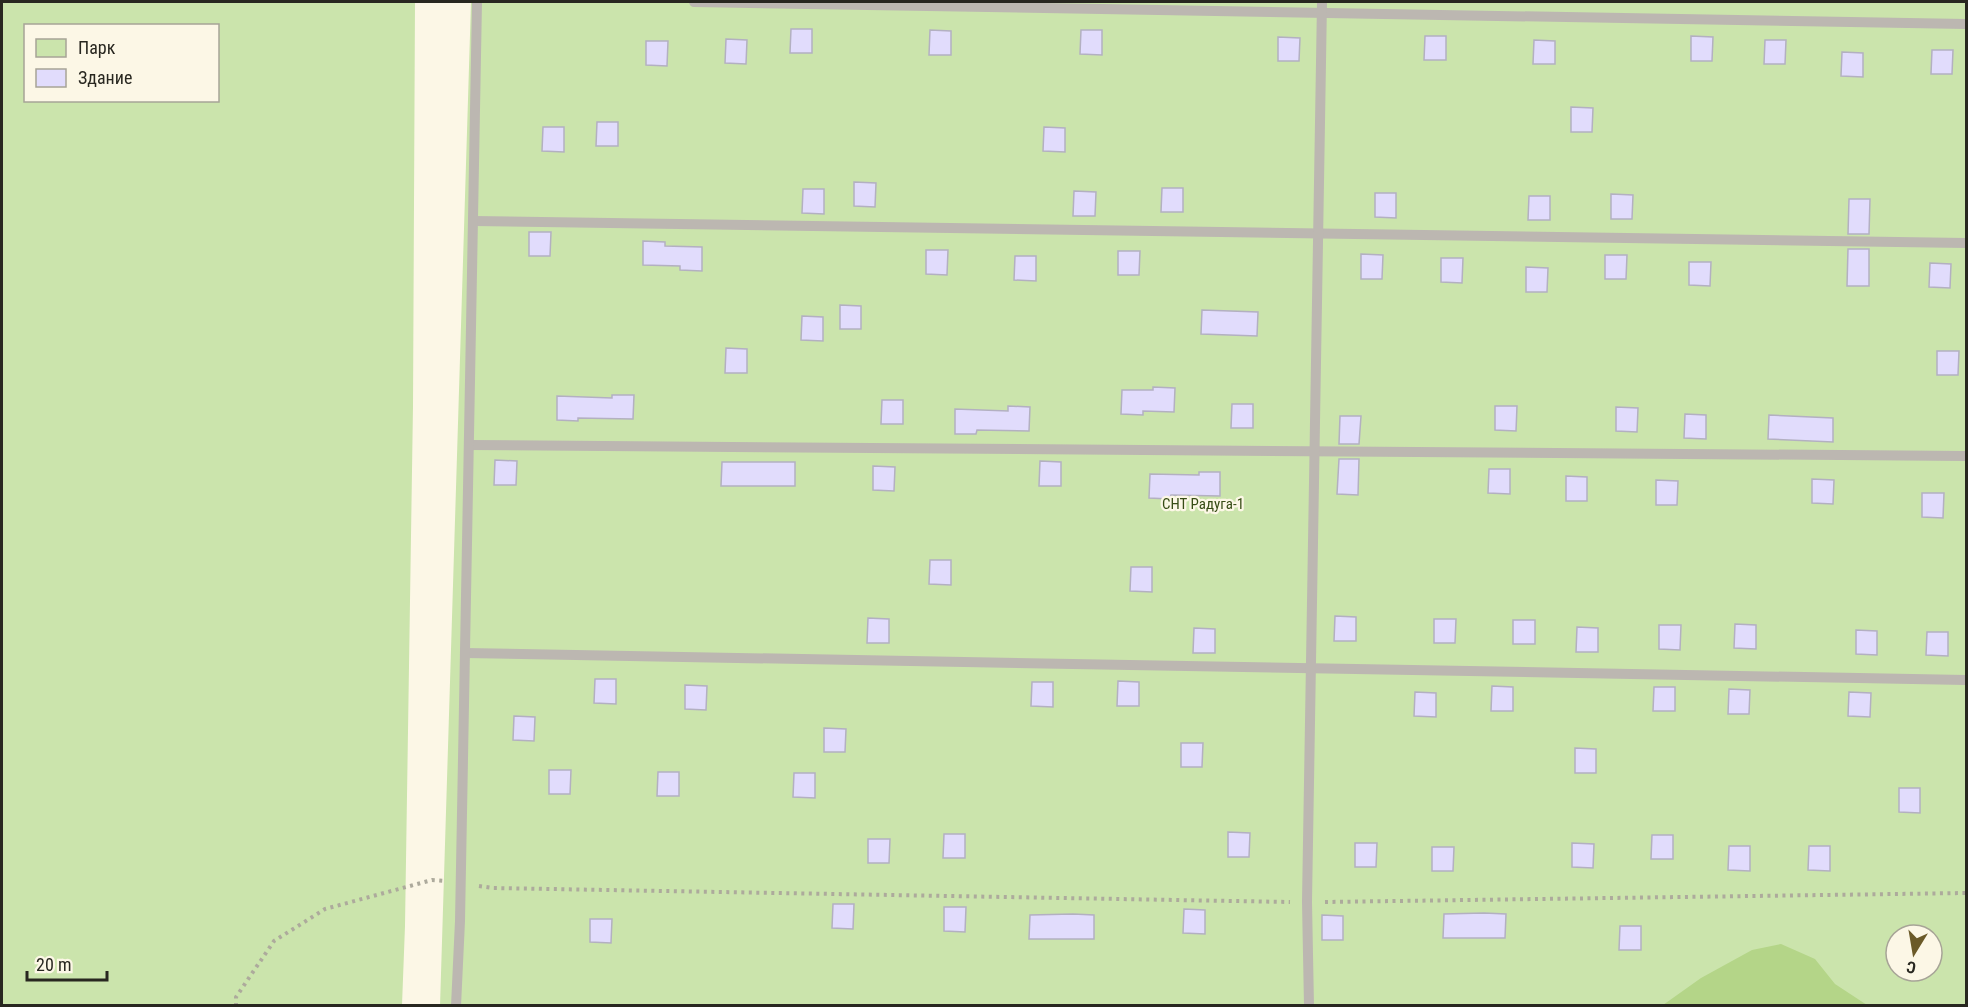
<svg xmlns="http://www.w3.org/2000/svg" width="1968" height="1007" viewBox="0 0 1968 1007" font-family="'Roboto Condensed',sans-serif">
	<style>
		.green { fill: #cbe4ac; fill-rule: evenodd }
		.forest { fill: #b4d588 }
		.building { fill: #e1dcfc; stroke: #b3b0c1; stroke-width: 1.5 }
		.lines { fill: none; stroke-linecap: round; stroke-linejoin: round }
		.path { stroke: #adaa9c; stroke-width: 4; stroke-dasharray: 3 4.5; stroke-linecap: butt }
		.lane { stroke: #bcb7b1; stroke-width: 10 }
		.labels { text-anchor: middle; stroke-width: 4.5; stroke-linejoin: round; paint-order: stroke }
		.park-label { font-size: 15px; fill: #374c15; stroke: #fcf7e6 }
	</style>
	<rect width="100%" height="100%" fill="#fcf7e6"/>
	<g class="green">
		<path d="M 2,2 L 415,2 L 413,406 L 405,926 L 402,1005 L 2,1005 ZM 26,26 L 218,26 L 218,100 L 26,100 Z"/>
		<path d="M 471,2 L 1966,2 L 1966,1005 L 440,1006 ZM 1896,935 L 1932,935 L 1932,971 L 1896,971 Z"/>
	</g>
	<path class="forest" d="M 1781,944 L 1815,959 L 1835,984 L 1867,1005 L 1663,1005 L 1701,978 L 1752,950 Z"/>
	<g class="building">
		<path d="M 791,29 L 812,29 L 812,53 L 790,53 Z"/>
		<path d="M 930,30 L 951,31 L 951,55 L 929,55 Z"/>
		<path d="M 1081,30 L 1102,30 L 1102,55 L 1080,54 Z"/>
		<path d="M 1425,36 L 1446,36 L 1446,60 L 1424,60 Z"/>
		<path d="M 1691,36 L 1713,37 L 1712,61 L 1691,61 Z"/>
		<path d="M 1278,37 L 1300,38 L 1299,61 L 1278,61 Z"/>
		<path d="M 726,39 L 747,40 L 746,64 L 725,63 Z"/>
		<path d="M 1534,40 L 1555,41 L 1555,64 L 1533,64 Z"/>
		<path d="M 1765,40 L 1786,40 L 1785,64 L 1764,64 Z"/>
		<path d="M 646,41 L 668,41 L 667,66 L 646,65 Z"/>
		<path d="M 1932,50 L 1953,50 L 1952,74 L 1931,74 Z"/>
		<path d="M 1842,52 L 1863,53 L 1863,77 L 1841,76 Z"/>
		<path d="M 1571,107 L 1593,108 L 1592,132 L 1571,132 Z"/>
		<path d="M 597,122 L 618,122 L 618,146 L 596,146 Z"/>
		<path d="M 543,127 L 564,127 L 564,152 L 542,151 Z"/>
		<path d="M 1044,127 L 1065,128 L 1065,152 L 1043,151 Z"/>
		<path d="M 854,182 L 876,183 L 875,207 L 854,206 Z"/>
		<path d="M 1162,188 L 1183,188 L 1183,212 L 1161,212 Z"/>
		<path d="M 803,189 L 824,189 L 824,214 L 802,213 Z"/>
		<path d="M 1074,191 L 1096,192 L 1095,216 L 1073,216 Z"/>
		<path d="M 1375,193 L 1396,193 L 1396,218 L 1375,217 Z"/>
		<path d="M 1611,194 L 1633,195 L 1632,219 L 1611,219 Z"/>
		<path d="M 1529,196 L 1550,196 L 1550,220 L 1528,220 Z"/>
		<path d="M 1849,199 L 1870,199 L 1869,234 L 1848,234 Z"/>
		<path d="M 529,232 L 551,232 L 550,256 L 529,256 Z"/>
		<path d="M 643,241 L 665,242 L 665,246 L 702,247 L 702,271 L 680,270 L 680,266 L 643,265 Z"/>
		<path d="M 1848,249 L 1869,249 L 1869,286 L 1847,286 Z"/>
		<path d="M 926,250 L 948,250 L 947,275 L 926,274 Z"/>
		<path d="M 1118,251 L 1140,251 L 1139,275 L 1118,275 Z"/>
		<path d="M 1361,254 L 1383,255 L 1382,279 L 1361,279 Z"/>
		<path d="M 1605,255 L 1627,255 L 1626,279 L 1605,279 Z"/>
		<path d="M 1015,256 L 1036,256 L 1036,281 L 1014,280 Z"/>
		<path d="M 1441,258 L 1463,258 L 1462,283 L 1441,282 Z"/>
		<path d="M 1689,262 L 1711,262 L 1710,286 L 1689,285 Z"/>
		<path d="M 1930,263 L 1951,264 L 1950,288 L 1929,287 Z"/>
		<path d="M 1526,267 L 1548,268 L 1547,292 L 1526,292 Z"/>
		<path d="M 840,305 L 861,306 L 861,329 L 840,329 Z"/>
		<path d="M 1202,310 L 1258,312 L 1257,336 L 1201,334 Z"/>
		<path d="M 802,316 L 823,317 L 823,341 L 801,340 Z"/>
		<path d="M 726,348 L 747,349 L 747,373 L 725,373 Z"/>
		<path d="M 1937,351 L 1959,351 L 1958,375 L 1937,375 Z"/>
		<path d="M 1153,387 L 1175,388 L 1174,412 L 1143,411 L 1143,415 L 1121,414 L 1122,390 L 1153,390 Z"/>
		<path d="M 612,395 L 634,395 L 633,419 L 578,418 L 578,421 L 557,420 L 557,396 L 612,398 Z"/>
		<path d="M 882,400 L 903,400 L 903,424 L 881,424 Z"/>
		<path d="M 1232,404 L 1253,404 L 1253,428 L 1231,428 Z"/>
		<path d="M 1008,406 L 1030,407 L 1029,431 L 977,430 L 976,434 L 955,434 L 955,409 L 1008,411 Z"/>
		<path d="M 1495,406 L 1517,406 L 1516,431 L 1495,430 Z"/>
		<path d="M 1616,407 L 1638,408 L 1637,432 L 1616,431 Z"/>
		<path d="M 1685,414 L 1706,415 L 1706,439 L 1684,438 Z"/>
		<path d="M 1769,415 L 1833,418 L 1833,442 L 1768,439 Z"/>
		<path d="M 1340,416 L 1361,416 L 1359,444 L 1339,444 Z"/>
		<path d="M 1339,459 L 1359,459 L 1358,495 L 1337,494 Z"/>
		<path d="M 495,460 L 517,461 L 516,485 L 494,485 Z"/>
		<path d="M 1040,461 L 1061,462 L 1061,486 L 1039,486 Z"/>
		<path d="M 722,462 L 795,462 L 795,486 L 721,486 Z"/>
		<path d="M 873,466 L 895,467 L 894,491 L 873,490 Z"/>
		<path d="M 1489,469 L 1510,469 L 1510,494 L 1488,493 Z"/>
		<path d="M 1199,472 L 1220,472 L 1220,496 L 1171,495 L 1170,499 L 1149,498 L 1150,474 L 1199,475 Z"/>
		<path d="M 1566,476 L 1587,477 L 1587,501 L 1566,501 Z"/>
		<path d="M 1812,479 L 1834,480 L 1833,504 L 1812,503 Z"/>
		<path d="M 1656,480 L 1678,481 L 1677,505 L 1656,505 Z"/>
		<path d="M 1922,493 L 1944,493 L 1943,518 L 1922,517 Z"/>
		<path d="M 930,560 L 951,560 L 951,585 L 929,584 Z"/>
		<path d="M 1131,567 L 1152,567 L 1152,592 L 1130,591 Z"/>
		<path d="M 1335,616 L 1356,617 L 1356,641 L 1334,641 Z"/>
		<path d="M 868,618 L 889,619 L 889,643 L 867,643 Z"/>
		<path d="M 1434,619 L 1456,619 L 1455,643 L 1434,643 Z"/>
		<rect x="1513" y="620" width="22" height="24"/>
		<path d="M 1735,624 L 1756,625 L 1756,649 L 1734,648 Z"/>
		<path d="M 1659,625 L 1681,625 L 1680,650 L 1659,649 Z"/>
		<path d="M 1577,627 L 1598,628 L 1598,652 L 1576,652 Z"/>
		<path d="M 1194,628 L 1215,629 L 1215,653 L 1193,653 Z"/>
		<path d="M 1856,630 L 1877,631 L 1877,655 L 1856,654 Z"/>
		<path d="M 1927,632 L 1948,632 L 1948,656 L 1926,655 Z"/>
		<path d="M 595,679 L 616,679 L 616,704 L 594,703 Z"/>
		<path d="M 1118,681 L 1139,682 L 1139,706 L 1117,706 Z"/>
		<path d="M 1032,682 L 1053,682 L 1053,707 L 1031,706 Z"/>
		<path d="M 685,685 L 707,686 L 706,710 L 685,709 Z"/>
		<path d="M 1492,686 L 1513,687 L 1513,711 L 1491,711 Z"/>
		<path d="M 1654,687 L 1675,687 L 1675,711 L 1653,711 Z"/>
		<path d="M 1729,689 L 1750,690 L 1749,714 L 1728,714 Z"/>
		<path d="M 1415,692 L 1436,693 L 1436,717 L 1414,716 Z"/>
		<path d="M 1849,692 L 1871,693 L 1870,717 L 1848,716 Z"/>
		<path d="M 514,716 L 535,717 L 534,741 L 513,740 Z"/>
		<path d="M 824,728 L 846,729 L 845,752 L 824,752 Z"/>
		<path d="M 1181,743 L 1203,743 L 1202,767 L 1181,767 Z"/>
		<path d="M 1575,748 L 1596,749 L 1596,773 L 1575,773 Z"/>
		<path d="M 549,770 L 571,770 L 570,794 L 549,794 Z"/>
		<path d="M 658,772 L 679,772 L 679,796 L 657,796 Z"/>
		<path d="M 794,773 L 815,773 L 815,798 L 793,797 Z"/>
		<path d="M 1899,788 L 1920,788 L 1920,813 L 1899,812 Z"/>
		<path d="M 1228,832 L 1250,833 L 1249,857 L 1228,857 Z"/>
		<path d="M 944,834 L 965,834 L 965,858 L 943,858 Z"/>
		<path d="M 1652,835 L 1673,835 L 1673,859 L 1651,859 Z"/>
		<path d="M 868,839 L 890,839 L 889,863 L 868,863 Z"/>
		<path d="M 1355,843 L 1377,843 L 1376,867 L 1355,867 Z"/>
		<path d="M 1572,843 L 1594,844 L 1593,868 L 1572,867 Z"/>
		<path d="M 1729,846 L 1750,846 L 1750,871 L 1728,870 Z"/>
		<path d="M 1809,846 L 1830,846 L 1830,871 L 1808,870 Z"/>
		<path d="M 1432,847 L 1454,847 L 1453,871 L 1432,871 Z"/>
		<path d="M 833,904 L 854,904 L 853,929 L 832,928 Z"/>
		<path d="M 944,907 L 966,907 L 965,932 L 944,931 Z"/>
		<path d="M 1184,909 L 1205,910 L 1205,934 L 1183,933 Z"/>
		<path d="M 1484,913 L 1506,914 L 1505,938 L 1443,938 L 1444,914 Z"/>
		<path d="M 1073,914 L 1094,915 L 1094,939 L 1029,939 L 1030,915 Z"/>
		<path d="M 1322,915 L 1343,916 L 1343,940 L 1322,940 Z"/>
		<path d="M 590,919 L 612,919 L 611,943 L 590,942 Z"/>
		<path d="M 1620,926 L 1641,926 L 1641,950 L 1619,950 Z"/>
	</g>
	<g class="lines">
		<g class="path">
			<path d="M 479,886 L 493,888 L 1290,902"/>
			<path d="M 1325,902 L 1966,893"/>
			<path d="M 236,1006 L 236,997 L 274,941 L 325,909 L 432,880 L 445,881"/>
		</g>
		<g class="lane">
			<path d="M 694,2 L 1966,24"/>
			<path d="M 473,221 L 1966,243"/>
			<path d="M 469,445 L 1966,456"/>
			<path d="M 465,653 L 1966,680"/>
			<path d="M 456,1006 L 460,921 L 477,2"/>
			<path d="M 1309,1006 L 1307,902 L 1322,2"/>
		</g>
	</g>
	<g class="labels">
		<g class="park-label">
			<text x="1203" y="509">СНТ Радуга-1</text>
		</g>
	</g>
	<rect width="1968" height="1007" fill="none" stroke="#282720" stroke-width="6"/>
	<rect x="24" y="24" width="195" height="78" fill="#fcf7e6" stroke="#a7a497" stroke-width="1.5"/>
	<rect x="36" y="39" width="30" height="18" fill="#cbe4ac" stroke="#a7a497" stroke-width="1.5"/>
	<text x="78" y="54" font-size="18" fill="#282720">Парк</text>
	<rect x="36" y="69" width="30" height="18" fill="#e1dcfc" stroke="#a7a497" stroke-width="1.5"/>
	<text x="78" y="84" font-size="18" fill="#282720">Здание</text>
	<g transform="translate(1914 953) rotate(191)"><circle r="28" fill="#fcf7e6" stroke="#a7a497" stroke-width="1.5"/>
	<path d="M0-4.5L10 22L0 15L-10 22Z" fill="#6b5a28"/>
	<text y="-9" font-size="16" font-weight="bold" text-anchor="middle" fill="#282720">С</text>
	</g>
	<path d="M27 971v9h80v-9" fill="none" stroke="#282720" stroke-width="3"/>
	<text x="36" y="971" font-size="18" fill="#282720" stroke="#fcf7e6" stroke-width="4.5" paint-order="stroke">20 m</text>
</svg>
